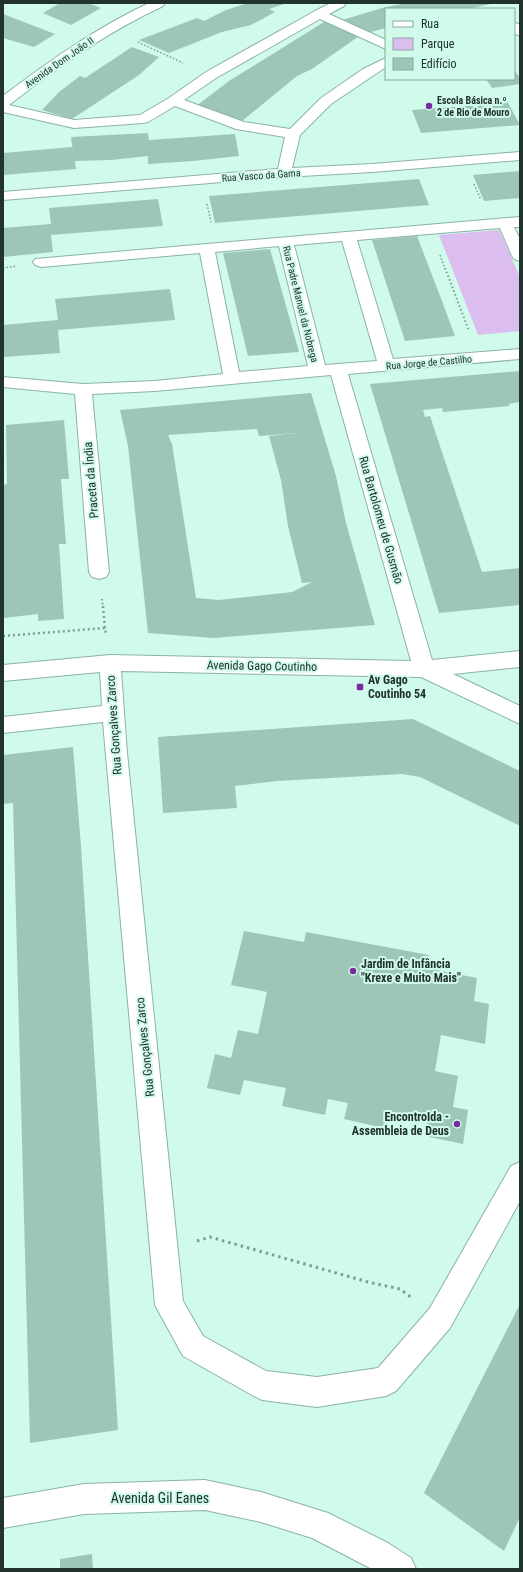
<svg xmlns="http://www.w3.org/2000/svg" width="523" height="1572" viewBox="0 0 523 1572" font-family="'Roboto Condensed',sans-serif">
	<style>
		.green { fill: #dcbdf0 }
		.building { fill: #9dc6b6; fill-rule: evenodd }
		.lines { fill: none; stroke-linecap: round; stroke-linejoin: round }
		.minor-casing { stroke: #8bb3a3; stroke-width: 2 }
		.path-far3 { stroke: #7f9d91; stroke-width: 1.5; stroke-dasharray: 1.5 2; stroke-linecap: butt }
		.path-far2 { stroke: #7f9d91; stroke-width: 2; stroke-dasharray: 1.5 2.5; stroke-linecap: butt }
		.path-far1 { stroke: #7f9d91; stroke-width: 2.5; stroke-dasharray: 2 3; stroke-linecap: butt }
		.path { stroke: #7f9d91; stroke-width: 3; stroke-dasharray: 2.5 4; stroke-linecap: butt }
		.minor { fill: #fff; fill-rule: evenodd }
		.poi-dot { fill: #792c9e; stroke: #d0faea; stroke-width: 1.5 }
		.labels { text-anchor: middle; stroke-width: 4; stroke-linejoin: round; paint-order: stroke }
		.far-street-label { font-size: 10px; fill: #22322c; stroke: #d0faea }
		.far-poi-label { font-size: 10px; font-weight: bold; fill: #22322c; stroke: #d0faea; text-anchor: start }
		.street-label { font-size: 12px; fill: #22322c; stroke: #d0faea }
		.poi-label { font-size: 12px; font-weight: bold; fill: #22322c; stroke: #d0faea; text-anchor: start }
		.near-street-label { font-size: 14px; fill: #22322c; stroke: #d0faea }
	</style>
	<rect width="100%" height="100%" fill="#d0faea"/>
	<path class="green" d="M 499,230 L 520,277 L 520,331 L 478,335 L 439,235 Z"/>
	<g class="building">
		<path d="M 60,3 L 88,3 L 101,8 L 71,25 L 43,13 Z"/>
		<path d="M 248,3 L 287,3 L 269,9 L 275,12 L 251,25 L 222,32 L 169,53 L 139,40 L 197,18 L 204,21 L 226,10 Z"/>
		<path d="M 406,3 L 491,3 L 491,4 L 467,9 L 386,9 L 386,28 L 367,33 L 339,21 L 382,8 Z"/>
		<path d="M 3,14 L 55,34 L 34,47 L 3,38 Z"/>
		<path d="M 324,22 L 362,34 L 312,69 L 297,76 L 236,126 L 191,110 L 229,81 Z"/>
		<path d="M 132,47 L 159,57 L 139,75 L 72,119 L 42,110 L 59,92 L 80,76 L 85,78 Z"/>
		<path d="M 514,70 L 520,78 L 520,84 L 492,88 L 486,79 L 514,79 Z"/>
		<path d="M 508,103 L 520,125 L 421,133 L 412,110 Z"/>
		<path d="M 148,133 L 149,140 L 235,134 L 239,156 L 193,161 L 148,164 L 148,156 L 111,160 L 75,161 L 76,169 L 3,175 L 3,153 L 72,147 L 73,153 L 71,137 Z"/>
		<path d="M 520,171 L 520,198 L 484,201 L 473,175 Z"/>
		<path d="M 419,179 L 429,205 L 215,223 L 209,196 Z"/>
		<path d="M 158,199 L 163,226 L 51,235 L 53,252 L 3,257 L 3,228 L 51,224 L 49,208 Z"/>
		<path d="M 417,236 L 442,301 L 455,336 L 405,341 L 372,240 Z"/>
		<path d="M 270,249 L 299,352 L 248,356 L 223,253 Z"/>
		<path d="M 170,289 L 175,320 L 58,330 L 60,353 L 3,357 L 3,325 L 58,320 L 55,299 Z"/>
		<path d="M 520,371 L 520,402 L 508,404 L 510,406 L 443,412 L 442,408 L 423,410 L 425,417 L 430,416 L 482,572 L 520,568 L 520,605 L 439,613 L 370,384 Z"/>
		<path d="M 311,393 L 336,476 L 346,523 L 375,625 L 214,638 L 148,633 L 128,446 L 120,410 ZM 257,429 L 259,436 L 296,433 L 269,436 L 281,480 L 288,526 L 302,583 L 312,582 L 292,592 L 219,600 L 196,598 L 172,444 L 168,435 Z"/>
		<path d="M 64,420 L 69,479 L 61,479 L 66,544 L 59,544 L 64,619 L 38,621 L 38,614 L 3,618 L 3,485 L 7,484 L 6,425 Z"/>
		<path d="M 413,719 L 520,771 L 520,826 L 420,777 L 402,774 L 277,781 L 235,786 L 237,808 L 163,813 L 158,737 Z"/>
		<path d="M 73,747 L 81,846 L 118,1430 L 30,1443 L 13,803 L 3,804 L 3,755 Z"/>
		<path d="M 244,931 L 304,942 L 306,932 L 429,955 L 427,968 L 477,978 L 474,1001 L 489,1004 L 485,1044 L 441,1035 L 435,1071 L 458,1076 L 453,1107 L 468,1110 L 463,1144 L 425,1136 L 428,1120 L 387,1111 L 384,1128 L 344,1119 L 348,1103 L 328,1099 L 325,1115 L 282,1106 L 286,1088 L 244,1080 L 240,1095 L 207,1088 L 215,1054 L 231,1058 L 238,1030 L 258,1034 L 267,992 L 231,985 Z"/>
		<path d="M 520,1304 L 520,1517 L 504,1551 L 424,1493 Z"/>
		<path d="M 92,1554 L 93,1569 L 60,1569 L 60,1559 Z"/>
	</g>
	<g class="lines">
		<defs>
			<g id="minor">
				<path d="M 149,3 L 165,3 L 163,6 C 107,32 58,67 9,105 L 74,120 L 140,115 L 169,98 L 206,72 L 315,11 L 331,3 L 346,3 L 344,6 L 329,14 L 386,40 L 386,49 L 320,19 L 216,78 L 184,100 L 244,122 L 290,129 L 321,98 L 363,69 L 386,58 L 386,67 L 331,104 L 300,135 L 292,168 L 372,164 L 520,152 L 520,160 L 372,172 L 284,177 L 3,200 L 3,192 L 278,169 L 285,137 L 236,129 L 175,106 L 148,122 L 143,123 L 74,128 L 3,112 L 3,96 C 49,61 96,28 149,3 Z"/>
				<path d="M 514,22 L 520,25 L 520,36 L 514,33 Z"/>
				<path d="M 520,217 L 520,227 L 514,227 L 520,239 L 520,261 L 514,259 L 512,256 L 500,228 L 357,240 L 393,359 L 520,349 L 520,359 L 348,374 L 432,660 L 520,651 L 520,667 L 453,674 L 520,706 L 520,724 L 421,677 L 121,671 L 127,753 L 183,1301 L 203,1336 L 266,1371 L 317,1377 L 378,1368 L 430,1308 L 511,1166 L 520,1162 L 520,1201 L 450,1328 L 396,1391 L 386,1396 L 317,1407 L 262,1400 L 252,1395 L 183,1356 L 155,1305 L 103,722 L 3,733 L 3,717 L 102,706 L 100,672 L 3,681 L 3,665 L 110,655 L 411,661 L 331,375 L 155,391 L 92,394 L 109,572 L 106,577 L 99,579 L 92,577 L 89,572 L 75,394 L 3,387 L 3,377 L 83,384 L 155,381 L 223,374 L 200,253 L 41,267 L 35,265 L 33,262 L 35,259 ZM 342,241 L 377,361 L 325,365 L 294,245 ZM 279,246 L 308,366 L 239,372 L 215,252 Z"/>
				<path d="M 205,1480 L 261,1492 L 328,1513 L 388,1543 L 411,1558 L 416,1569 L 372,1569 L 312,1538 L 261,1522 L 205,1510 L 84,1514 L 3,1528 L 3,1498 L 84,1484 Z"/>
			</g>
		</defs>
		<use href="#minor" class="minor-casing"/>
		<g class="path-far3">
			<path d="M 138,42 L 183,63"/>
			<path d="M 474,184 L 481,200"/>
			<path d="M 207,204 L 211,222"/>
			<path d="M 440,255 L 445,269"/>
			<path d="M 3,268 L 17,266"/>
		</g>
		<g class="path-far2">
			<path d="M 445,268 L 469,331"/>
			<path d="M 102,599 L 103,607"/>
		</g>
		<g class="path-far1">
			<path d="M 103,606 L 105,628"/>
			<path d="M 3,636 L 105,628 L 106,635"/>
		</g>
		<path class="path" d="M 197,1241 L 210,1237 L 368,1282 L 400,1289 L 412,1298"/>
		<use href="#minor" class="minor"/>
	</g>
	<g class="poi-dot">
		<circle cx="429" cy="106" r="4"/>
		<rect x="356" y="683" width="8" height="8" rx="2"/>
		<circle cx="353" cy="971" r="4"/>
		<circle cx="457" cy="1124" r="4"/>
	</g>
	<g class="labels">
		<g class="far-street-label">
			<text transform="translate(59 62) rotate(-35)" y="4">Avenida Dom João II</text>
			<text transform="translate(261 175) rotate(-4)" y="4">Rua Vasco da Gama</text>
			<text transform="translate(301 304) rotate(76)" y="4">Rua Padre Manuel da Nobrega</text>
			<text transform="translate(429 362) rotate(-5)" y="4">Rua Jorge de Castilho</text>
		</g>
		<g class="far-poi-label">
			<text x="437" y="104">Escola Básica n.º<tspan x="437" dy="12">2 de Rio de Mouro</tspan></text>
		</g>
		<g class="street-label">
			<text transform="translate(91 480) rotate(-95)" y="4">Praceta da Índia</text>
			<text transform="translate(381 520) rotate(74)" y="4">Rua Bartolomeu de Gusmão</text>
			<text transform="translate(262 666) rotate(1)" y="4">Avenida Gago Coutinho</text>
			<text transform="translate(114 725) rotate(-94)" y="4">Rua Gonçalves Zarco</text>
			<text transform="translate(145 1047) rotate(-96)" y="4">Rua Gonçalves Zarco</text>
		</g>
		<g class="poi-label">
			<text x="368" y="684">Av Gago<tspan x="368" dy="14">Coutinho 54</tspan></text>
			<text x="361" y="968">Jardim de Infância<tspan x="361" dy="14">"Krexe e Muito Mais"</tspan></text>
			<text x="449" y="1121" text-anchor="end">EncontroIda -<tspan x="449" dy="14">Assembleia de Deus</tspan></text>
		</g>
		<g class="near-street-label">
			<text x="160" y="1503">Avenida Gil Eanes</text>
		</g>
	</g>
	<rect width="523" height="1572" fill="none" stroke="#22322c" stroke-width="8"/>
	<rect x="385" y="8" width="130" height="72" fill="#d0faea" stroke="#8aaa9e"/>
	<rect x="393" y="21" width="20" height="6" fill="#ffffff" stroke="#8aaa9e"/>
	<text x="421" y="28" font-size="12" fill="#22322c">Rua</text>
	<rect x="393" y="38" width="20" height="12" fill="#dcbdf0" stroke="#8aaa9e"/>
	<text x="421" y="48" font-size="12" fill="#22322c">Parque</text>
	<rect x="393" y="58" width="20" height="12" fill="#9dc6b6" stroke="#8aaa9e"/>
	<text x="421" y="68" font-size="12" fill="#22322c">Edifício</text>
</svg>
